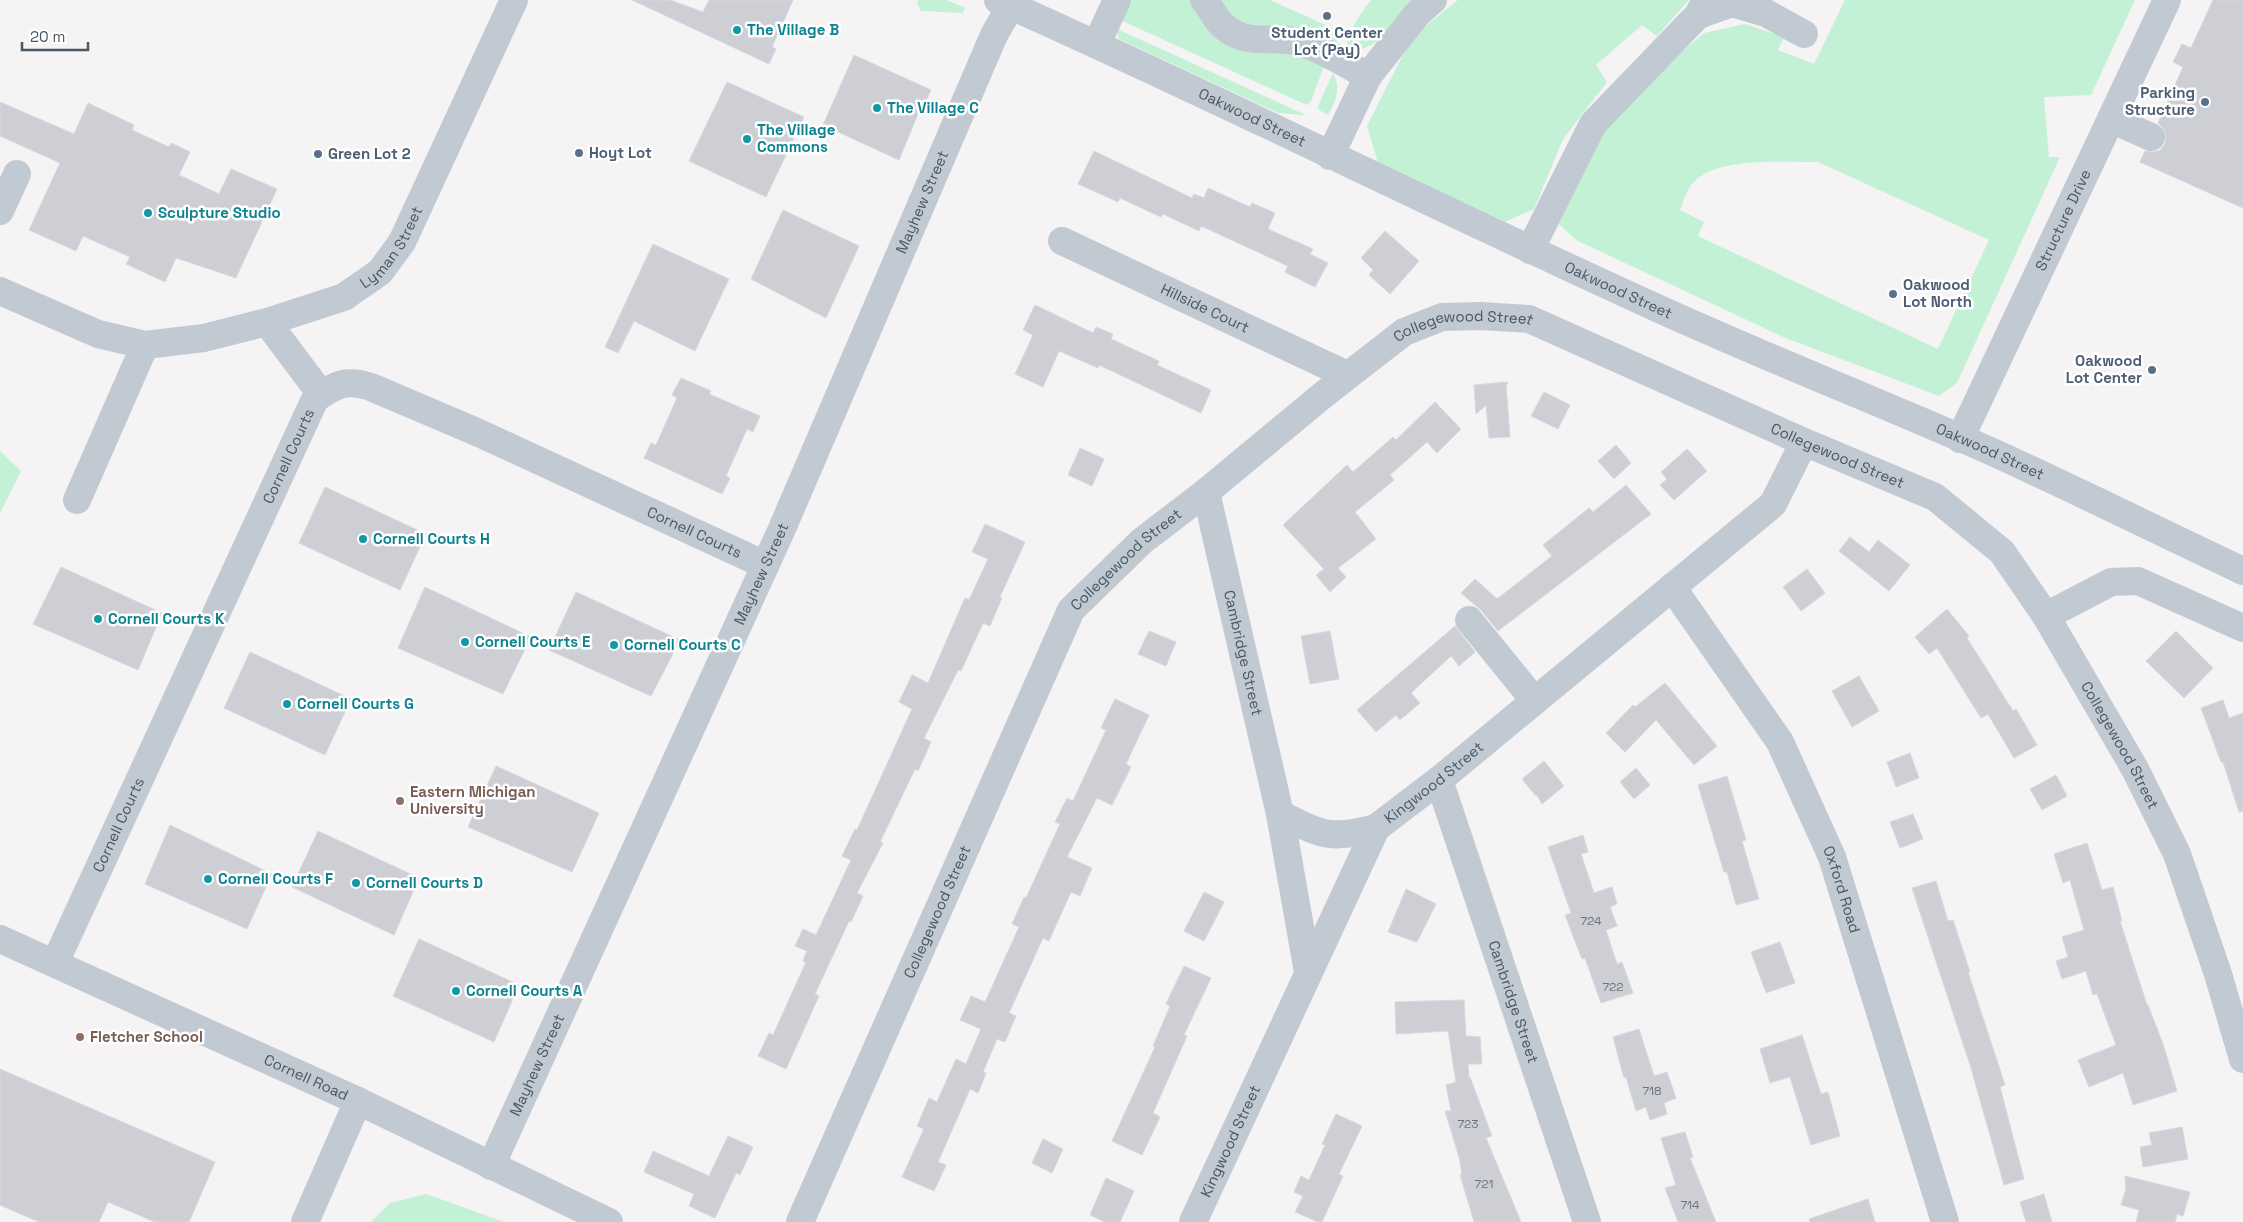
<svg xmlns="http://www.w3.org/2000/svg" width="2243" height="1222" viewBox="0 0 2243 1222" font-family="'Space Grotesk',sans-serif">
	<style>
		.green { fill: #c3f1d5; fill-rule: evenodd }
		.building { fill: #cdcfd5; stroke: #d7d9de }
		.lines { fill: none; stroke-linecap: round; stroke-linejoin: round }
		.minor { stroke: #c1cad2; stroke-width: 28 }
		.service-dot { fill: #5c6f8a; stroke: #fff; stroke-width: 2 }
		.culture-dot { fill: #0f9aa8; stroke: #fff; stroke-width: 2 }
		.education-dot { fill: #8d6e63; stroke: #fff; stroke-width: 2 }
		.labels { text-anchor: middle; stroke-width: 5; stroke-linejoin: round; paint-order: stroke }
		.number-label { font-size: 12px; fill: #6b747e }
		.culture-label { font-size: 15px; font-weight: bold; fill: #0d838f; stroke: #fff; text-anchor: start }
		.service-label { font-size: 15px; font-weight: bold; fill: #4e5e75; stroke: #fff; text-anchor: start }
		.street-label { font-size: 15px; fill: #4a5661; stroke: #fff }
		.education-label { font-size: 15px; font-weight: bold; fill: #785e54; stroke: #fff; text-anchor: start }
	</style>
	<rect width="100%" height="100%" fill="#f5f3f3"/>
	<g class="green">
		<path d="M 918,0 L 947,0 L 965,8 L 963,13 L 921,11 L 917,3 Z"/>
		<path d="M 1129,0 L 1193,0 L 1291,52 L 1324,66 L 1311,101 L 1307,105 L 1300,102 L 1118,19 Z"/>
		<path d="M 1221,0 L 1270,0 L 1341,32 L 1336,43 C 1324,38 1312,31 1299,28 C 1272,21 1233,35 1221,0 Z"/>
		<path d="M 1371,0 L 1414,0 C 1394,19 1378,57 1346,48 C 1349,30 1360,14 1371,0 Z"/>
		<path d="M 1458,0 L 1689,0 L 1657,36 L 1642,25 L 1596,65 L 1607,82 L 1563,139 L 1534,209 L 1505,222 L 1378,163 L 1367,126 L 1412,37 Z"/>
		<path d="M 1845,0 L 2135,0 L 2091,95 L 2044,97 L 2049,157 L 2060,157 L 1957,383 L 1939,396 L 1783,337 L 1576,240 L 1559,224 L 1594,145 L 1632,94 L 1704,33 L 1745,24 L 1784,37 L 1778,50 L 1814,64 ZM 1818,162 L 1989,240 L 1938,349 L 1698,236 L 1704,222 L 1680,210 C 1683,203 1686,191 1691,185 C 1716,155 1782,163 1818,162 Z"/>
		<path d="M 1115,28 L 1306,115 L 1278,113 L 1119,39 Z"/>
		<path d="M 1333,73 C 1341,87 1336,102 1328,115 L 1319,110 L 1318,106 Z"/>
		<path d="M 0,451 L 21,471 L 0,513 Z"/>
		<path d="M 426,1194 L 504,1222 L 371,1222 L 390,1203 Z"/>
	</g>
	<g class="building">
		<path d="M 632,0 L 670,0 L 703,12 L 709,0 L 793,0 L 772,47 L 776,49 L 769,64 Z"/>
		<path d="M 2213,0 L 2243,0 L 2243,208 L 2140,162 L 2145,151 L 2153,152 L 2160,150 L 2165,144 L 2166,135 L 2163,128 L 2158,123 L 2183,67 L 2173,62 L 2182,44 L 2191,48 Z"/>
		<path d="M 854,55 L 931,90 L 920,114 L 918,114 L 899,160 L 823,125 Z"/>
		<path d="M 727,82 L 804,117 L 766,197 L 689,161 Z"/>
		<path d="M 0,102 L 74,134 L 88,103 L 134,125 L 132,130 L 169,147 L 171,143 L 190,152 L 179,175 L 219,194 L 231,169 L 277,189 L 236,278 L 176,258 L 165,282 L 126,264 L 130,257 L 83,236 L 76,251 L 29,230 L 60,163 L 0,136 Z"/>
		<path d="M 1094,151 L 1192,198 L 1194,194 L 1204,198 L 1208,188 L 1250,207 L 1252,203 L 1275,213 L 1268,229 L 1313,249 L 1310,254 L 1328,263 L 1315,287 L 1285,272 L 1288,266 L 1201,226 L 1199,231 L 1163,214 L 1161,217 L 1120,198 L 1118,202 L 1078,184 Z"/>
		<path d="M 783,210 L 859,246 L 826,318 L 751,279 Z"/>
		<path d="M 1385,231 L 1419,261 L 1390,294 L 1369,275 L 1373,270 L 1361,258 Z"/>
		<path d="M 653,244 L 729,279 L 695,351 L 634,321 L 618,353 L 605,347 Z"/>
		<path d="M 1035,305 L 1093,333 L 1096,327 L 1113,334 L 1111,339 L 1159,361 L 1157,365 L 1211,390 L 1201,413 L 1099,365 L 1098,368 L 1059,351 L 1043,387 L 1015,374 L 1033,335 L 1023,330 Z"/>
		<path d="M 681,378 L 711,391 L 709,394 L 760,416 L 753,432 L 747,429 L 726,476 L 730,478 L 722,494 L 644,458 L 651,443 L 656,445 L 677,398 L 672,395 Z"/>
		<path d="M 1506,382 L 1508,383 L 1506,385 L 1510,437 L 1489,438 L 1486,405 L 1476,414 L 1474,385 Z"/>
		<path d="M 1544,392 L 1570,405 L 1558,429 L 1531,416 Z"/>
		<path d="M 1435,402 L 1461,429 L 1437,453 L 1427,442 L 1390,475 L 1394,480 L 1355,512 L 1376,539 L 1338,568 L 1346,577 L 1330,592 L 1316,575 L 1324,569 L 1283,525 L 1347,465 L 1353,472 L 1393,437 L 1396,440 Z"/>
		<path d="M 1616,445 L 1631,463 L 1614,479 L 1598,461 Z"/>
		<path d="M 1080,448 L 1104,459 L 1092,486 L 1068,475 Z"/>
		<path d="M 1687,449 L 1707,471 L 1674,500 L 1660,485 L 1667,479 L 1661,472 Z"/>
		<path d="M 1626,485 L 1651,514 L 1498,631 L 1481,610 L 1461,593 L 1475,579 L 1497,599 L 1552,556 L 1543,545 L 1589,508 L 1593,512 Z"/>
		<path d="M 325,487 L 426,534 L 400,590 L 299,543 Z"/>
		<path d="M 985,524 L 1025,542 L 1000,597 L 1002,598 L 990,626 L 983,623 L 961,671 L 958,670 L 924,738 L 931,742 L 918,771 L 915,769 L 880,842 L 883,843 L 857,893 L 863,896 L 851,922 L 849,921 L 815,994 L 819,996 L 786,1069 L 758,1056 L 769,1033 L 773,1035 L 806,962 L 803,961 L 807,951 L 795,946 L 803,929 L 816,935 L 851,860 L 842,856 L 855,829 L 857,830 L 912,709 L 899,702 L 912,675 L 928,683 L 965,598 L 969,600 L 988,559 L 972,552 Z"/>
		<path d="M 1850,537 L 1869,552 L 1878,540 L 1910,565 L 1889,591 L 1839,551 Z"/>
		<path d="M 61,567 L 162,613 L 138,670 L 33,624 Z"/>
		<path d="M 1807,569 L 1825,593 L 1801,611 L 1783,587 Z"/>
		<path d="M 425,587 L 531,637 L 503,694 L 398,648 Z"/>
		<path d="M 576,592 L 680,640 L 651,696 L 549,650 Z"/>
		<path d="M 1947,609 L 1969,636 L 1967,638 L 2013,711 L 2016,709 L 2037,745 L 2014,758 L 1988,714 L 1981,718 L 1937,648 L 1929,654 L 1915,637 Z"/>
		<path d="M 1455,626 L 1475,652 L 1459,666 L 1451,656 L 1411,693 L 1420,703 L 1400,720 L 1396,715 L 1376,732 L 1357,710 Z"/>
		<path d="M 1149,631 L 1176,642 L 1166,666 L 1138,654 Z"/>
		<path d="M 1330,631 L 1339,679 L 1310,684 L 1301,636 Z"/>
		<path d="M 2176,631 L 2213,668 L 2184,698 L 2146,661 Z"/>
		<path d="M 250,652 L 351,699 L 325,755 L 224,708 Z"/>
		<path d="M 1859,676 L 1879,711 L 1852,727 L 1832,691 Z"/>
		<path d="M 1665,683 L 1717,746 L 1694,765 L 1656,720 L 1625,752 L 1606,733 L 1633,705 L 1635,707 Z"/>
		<path d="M 1115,699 L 1149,715 L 1126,764 L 1131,767 L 1112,805 L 1097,798 L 1067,857 L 1092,868 L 1080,896 L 1071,892 L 1049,941 L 1043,938 L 1009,1013 L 1016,1016 L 1005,1042 L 997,1039 L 983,1072 L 986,1073 L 978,1093 L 970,1089 L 938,1162 L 946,1165 L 934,1191 L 902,1177 L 924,1129 L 917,1126 L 929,1098 L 937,1102 L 956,1059 L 966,1064 L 981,1029 L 960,1020 L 971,996 L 985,1002 L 1019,927 L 1012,924 L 1024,897 L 1026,898 L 1060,824 L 1055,822 L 1067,798 L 1073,801 L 1106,730 L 1101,728 Z"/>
		<path d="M 2223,700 L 2229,718 L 2243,713 L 2243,811 L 2239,812 L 2223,762 L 2221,762 L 2201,708 Z"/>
		<path d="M 1910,753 L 1919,778 L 1896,787 L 1887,762 Z"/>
		<path d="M 1544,761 L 1564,786 L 1542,804 L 1537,795 L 1536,796 L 1522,779 Z"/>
		<path d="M 496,766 L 599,813 L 572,872 L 468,827 Z"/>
		<path d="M 1636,768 L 1650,785 L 1634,799 L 1620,782 Z"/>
		<path d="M 2056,775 L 2067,796 L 2042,810 L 2030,789 Z"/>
		<path d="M 1727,776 L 1746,840 L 1742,841 L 1759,899 L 1736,905 L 1727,872 L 1724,872 L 1698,785 Z"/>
		<path d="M 1913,814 L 1923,839 L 1900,848 L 1890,822 Z"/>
		<path d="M 170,825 L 272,874 L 247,929 L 145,884 Z"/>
		<path d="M 318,831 L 419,878 L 394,935 L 292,887 Z"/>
		<path d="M 1583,835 L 1588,852 L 1581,854 L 1594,893 L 1612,887 L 1617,904 L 1610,907 L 1617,926 L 1606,930 L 1617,964 L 1622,962 L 1633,993 L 1601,1003 L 1585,958 L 1582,959 L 1565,915 L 1571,913 L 1548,847 Z"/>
		<path d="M 2087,843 L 2102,890 L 2113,887 L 2122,921 L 2120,921 L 2147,1005 L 2148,1005 L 2163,1044 L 2177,1091 L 2133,1105 L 2123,1073 L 2089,1087 L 2078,1060 L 2116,1045 L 2097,994 L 2093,995 L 2086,971 L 2062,979 L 2056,961 L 2068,957 L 2062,937 L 2084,930 L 2070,880 L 2063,883 L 2054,854 Z"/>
		<path d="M 1936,881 L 1948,921 L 1953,920 L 1970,972 L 1968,972 L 2005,1085 L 2000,1087 L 2024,1179 L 2004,1185 L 1971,1068 L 1912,888 Z"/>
		<path d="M 1406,889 L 1436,904 L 1417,942 L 1388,932 Z"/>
		<path d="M 1204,892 L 1224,902 L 1204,941 L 1184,931 Z"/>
		<path d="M 419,939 L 519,985 L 494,1042 L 393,996 Z"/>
		<path d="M 1780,942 L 1795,983 L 1766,993 L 1751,952 Z"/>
		<path d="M 1184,966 L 1211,978 L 1184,1035 L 1187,1036 L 1153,1113 L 1160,1117 L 1142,1155 L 1112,1141 L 1155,1047 L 1153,1046 L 1170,1006 L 1166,1004 Z"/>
		<path d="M 1464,1000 L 1466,1036 L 1480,1037 L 1482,1064 L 1468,1064 L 1469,1078 L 1470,1077 L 1492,1136 L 1486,1138 L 1521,1222 L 1474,1222 L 1460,1175 L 1462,1174 L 1459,1157 L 1445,1111 L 1451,1111 L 1446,1085 L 1456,1082 L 1448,1031 L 1396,1034 L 1395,1002 Z"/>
		<path d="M 1639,1029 L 1654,1076 L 1667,1072 L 1676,1098 L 1664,1103 L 1667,1114 L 1650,1120 L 1646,1107 L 1636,1111 L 1626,1077 L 1624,1078 L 1613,1037 Z"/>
		<path d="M 1802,1035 L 1821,1094 L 1828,1092 L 1840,1136 L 1811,1145 L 1790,1077 L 1770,1083 L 1760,1049 Z"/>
		<path d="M 0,1069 L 215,1162 L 189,1222 L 155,1222 L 108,1202 L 99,1222 L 39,1222 L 0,1205 Z"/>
		<path d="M 1336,1114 L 1362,1126 L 1339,1174 L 1343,1176 L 1322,1222 L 1318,1222 L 1295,1212 L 1303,1196 L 1294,1192 L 1301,1176 L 1309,1180 L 1325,1145 L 1322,1144 Z"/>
		<path d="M 2182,1127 L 2188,1159 L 2143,1167 L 2140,1147 L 2152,1145 L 2149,1133 Z"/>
		<path d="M 1685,1132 L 1693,1157 L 1690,1158 L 1716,1222 L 1678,1222 L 1665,1188 L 1676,1185 L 1661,1138 Z"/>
		<path d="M 728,1136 L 753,1147 L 740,1175 L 736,1173 L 715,1218 L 689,1206 L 694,1194 L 644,1172 L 653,1151 L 709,1176 Z"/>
		<path d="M 1043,1139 L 1063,1149 L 1052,1173 L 1032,1163 Z"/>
		<path d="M 2125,1176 L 2190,1192 L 2183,1216 L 2177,1214 L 2175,1222 L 2136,1222 L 2139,1210 L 2121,1205 L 2126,1189 Z"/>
		<path d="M 1106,1178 L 1134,1191 L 1120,1222 L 1105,1222 L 1090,1215 Z"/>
		<path d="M 2044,1194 L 2052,1222 L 2026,1222 L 2020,1202 Z"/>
		<path d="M 1868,1199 L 1875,1222 L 1810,1222 L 1809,1219 Z"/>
	</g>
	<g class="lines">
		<g class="minor">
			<path id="s1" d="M 998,0 C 1216,97 1429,204 1646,303 C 1759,355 1875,400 1988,450 C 2074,489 2158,531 2243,571"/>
			<path d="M 1204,0 C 1211,8 1214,17 1222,25 C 1248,48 1270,34 1299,42 C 1323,49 1346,64 1368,76"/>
			<path d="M 1698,15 L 1732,3 L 1766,13 L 1804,34"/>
			<path d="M 1097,43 L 1117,0"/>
			<path d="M 2111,119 L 2151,137"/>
			<path d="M 1330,156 L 1368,76 L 1417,14 L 1433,0"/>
			<path d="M 0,211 L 17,174"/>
			<path id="s2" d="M 1062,241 L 1347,375"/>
			<path d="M 1530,250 L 1593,124 L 1698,15 L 1706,0"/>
			<path id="s3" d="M 0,291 L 98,334 L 145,345 L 204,338 L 267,322 L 344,297 L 380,272 L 402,242 L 514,0"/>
			<path d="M 267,322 L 321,394"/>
			<path id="s4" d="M 1960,439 L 2167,0"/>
			<path id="s5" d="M 1206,492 L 1280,814 L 1308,972"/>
			<path d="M 77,500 L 145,345"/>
			<path id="s6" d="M 1672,587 L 1780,742 L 1832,857 L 1945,1222"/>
			<path d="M 2046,616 L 2111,582 L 2138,581 L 2243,628"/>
			<path d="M 1469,620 L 1534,700"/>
			<path id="s7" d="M 1439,780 L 1587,1222"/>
			<path d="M 1280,814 C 1322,835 1329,840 1376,828"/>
			<path id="s8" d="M 0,939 L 358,1101 L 609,1222"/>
			<path id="s9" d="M 55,963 L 315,399 C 336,384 346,379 371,387 L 479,433 L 765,565"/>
			<path id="s10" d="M 491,1166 L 781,531 L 994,35 L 1014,0"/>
			<path d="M 305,1222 L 358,1101"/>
			<path id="s11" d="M 800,1222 L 1071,610 L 1142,541 L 1206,492 L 1323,395 L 1404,332 L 1442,317 L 1480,316 L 1529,319 L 1804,442 L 1935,497 L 2002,552 L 2046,616 L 2135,769 L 2177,854 L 2218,974 L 2243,1059"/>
			<path id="s12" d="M 1193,1222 L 1376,828 L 1439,780 L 1773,504 L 1804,442"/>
		</g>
	</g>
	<g class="service-dot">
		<circle cx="1327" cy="16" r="5"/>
		<circle cx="2205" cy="102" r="5"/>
		<circle cx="579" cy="153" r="5"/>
		<circle cx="318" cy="154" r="5"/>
		<circle cx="1893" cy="294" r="5"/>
		<circle cx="2152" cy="370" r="5"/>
	</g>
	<g class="culture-dot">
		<circle cx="737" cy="30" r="5"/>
		<circle cx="877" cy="108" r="5"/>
		<circle cx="747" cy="139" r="5"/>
		<circle cx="148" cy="213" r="5"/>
		<circle cx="363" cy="539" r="5"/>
		<circle cx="98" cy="619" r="5"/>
		<circle cx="465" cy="642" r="5"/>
		<circle cx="614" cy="645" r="5"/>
		<circle cx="287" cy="704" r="5"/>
		<circle cx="208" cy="879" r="5"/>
		<circle cx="356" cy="883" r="5"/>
		<circle cx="456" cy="991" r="5"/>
	</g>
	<g class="education-dot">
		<circle cx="400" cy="801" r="5"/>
		<circle cx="80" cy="1037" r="5"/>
	</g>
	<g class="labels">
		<g class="number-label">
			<text x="1591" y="925">724</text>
			<text x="1613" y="991">722</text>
			<text x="1652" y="1095">718</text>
			<text x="1468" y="1128">723</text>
			<text x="1484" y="1188">721</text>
			<text x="1690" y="1209">714</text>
		</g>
		<g class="culture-label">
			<text x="747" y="35">The Village B</text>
			<text x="887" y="113">The Village C</text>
			<text x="757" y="135">The Village<tspan x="757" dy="17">Commons</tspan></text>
			<text x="158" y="218">Sculpture Studio</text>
			<text x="373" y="544">Cornell Courts H</text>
			<text x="108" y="624">Cornell Courts K</text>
			<text x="475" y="647">Cornell Courts E</text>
			<text x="624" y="650">Cornell Courts C</text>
			<text x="297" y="709">Cornell Courts G</text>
			<text x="218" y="884">Cornell Courts F</text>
			<text x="366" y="888">Cornell Courts D</text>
			<text x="466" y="996">Cornell Courts A</text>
		</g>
		<g class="service-label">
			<text x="1327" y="38" text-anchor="middle">Student Center<tspan x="1327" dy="17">Lot (Pay)</tspan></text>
			<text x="2195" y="98" text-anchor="end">Parking<tspan x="2195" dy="17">Structure</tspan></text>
			<text x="589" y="158">Hoyt Lot</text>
			<text x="328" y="159">Green Lot 2</text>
			<text x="1903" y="290">Oakwood<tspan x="1903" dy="17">Lot North</tspan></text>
			<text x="2142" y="366" text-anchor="end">Oakwood<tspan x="2142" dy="17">Lot Center</tspan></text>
		</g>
		<g class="street-label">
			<text dy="5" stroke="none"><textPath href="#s1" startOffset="280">Oakwood Street</textPath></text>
			<text dy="5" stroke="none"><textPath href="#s10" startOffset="1056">Mayhew Street</textPath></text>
			<text dy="5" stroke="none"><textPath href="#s4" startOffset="242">Structure Drive</textPath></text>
			<text dy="5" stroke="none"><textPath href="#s3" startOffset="431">Lyman Street</textPath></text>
			<text dy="5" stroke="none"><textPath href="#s1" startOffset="685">Oakwood Street</textPath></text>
			<text dy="5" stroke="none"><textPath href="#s2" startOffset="158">Hillside Court</textPath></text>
			<text dy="5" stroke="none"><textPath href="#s11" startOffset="1164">Collegewood Street</textPath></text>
			<text dy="5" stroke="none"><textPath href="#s1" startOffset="1090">Oakwood Street</textPath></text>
			<text dy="5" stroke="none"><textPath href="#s11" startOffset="1569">Collegewood Street</textPath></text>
			<text dy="5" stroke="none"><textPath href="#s9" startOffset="558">Cornell Courts</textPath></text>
			<text dy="5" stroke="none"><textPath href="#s9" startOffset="1036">Cornell Courts</textPath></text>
			<text dy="5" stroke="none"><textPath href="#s11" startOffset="744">Collegewood Street</textPath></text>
			<text dy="5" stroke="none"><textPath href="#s10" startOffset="651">Mayhew Street</textPath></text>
			<text dy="5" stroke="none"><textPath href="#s5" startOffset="165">Cambridge Street</textPath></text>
			<text dy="5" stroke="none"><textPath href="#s11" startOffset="1988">Collegewood Street</textPath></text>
			<text dy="5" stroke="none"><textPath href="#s12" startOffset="508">Kingwood Street</textPath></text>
			<text dy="5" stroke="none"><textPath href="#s9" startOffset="152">Cornell Courts</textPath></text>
			<text dy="5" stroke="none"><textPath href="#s6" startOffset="349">Oxford Road</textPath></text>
			<text dy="5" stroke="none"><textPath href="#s11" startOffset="339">Collegewood Street</textPath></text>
			<text dy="5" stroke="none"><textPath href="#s7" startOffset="234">Cambridge Street</textPath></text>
			<text dy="5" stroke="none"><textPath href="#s10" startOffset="111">Mayhew Street</textPath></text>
			<text dy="5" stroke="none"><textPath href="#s8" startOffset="336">Cornell Road</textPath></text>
			<text dy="5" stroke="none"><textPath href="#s12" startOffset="89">Kingwood Street</textPath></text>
		</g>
		<g class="education-label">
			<text x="410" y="797">Eastern Michigan<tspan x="410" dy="17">University</tspan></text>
			<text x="90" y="1042">Fletcher School</text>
		</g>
	</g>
	<path d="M22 42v8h66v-8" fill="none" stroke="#4a5661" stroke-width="2.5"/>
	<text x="30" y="42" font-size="15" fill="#4a5661" stroke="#ffffff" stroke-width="4" paint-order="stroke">20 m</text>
</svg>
